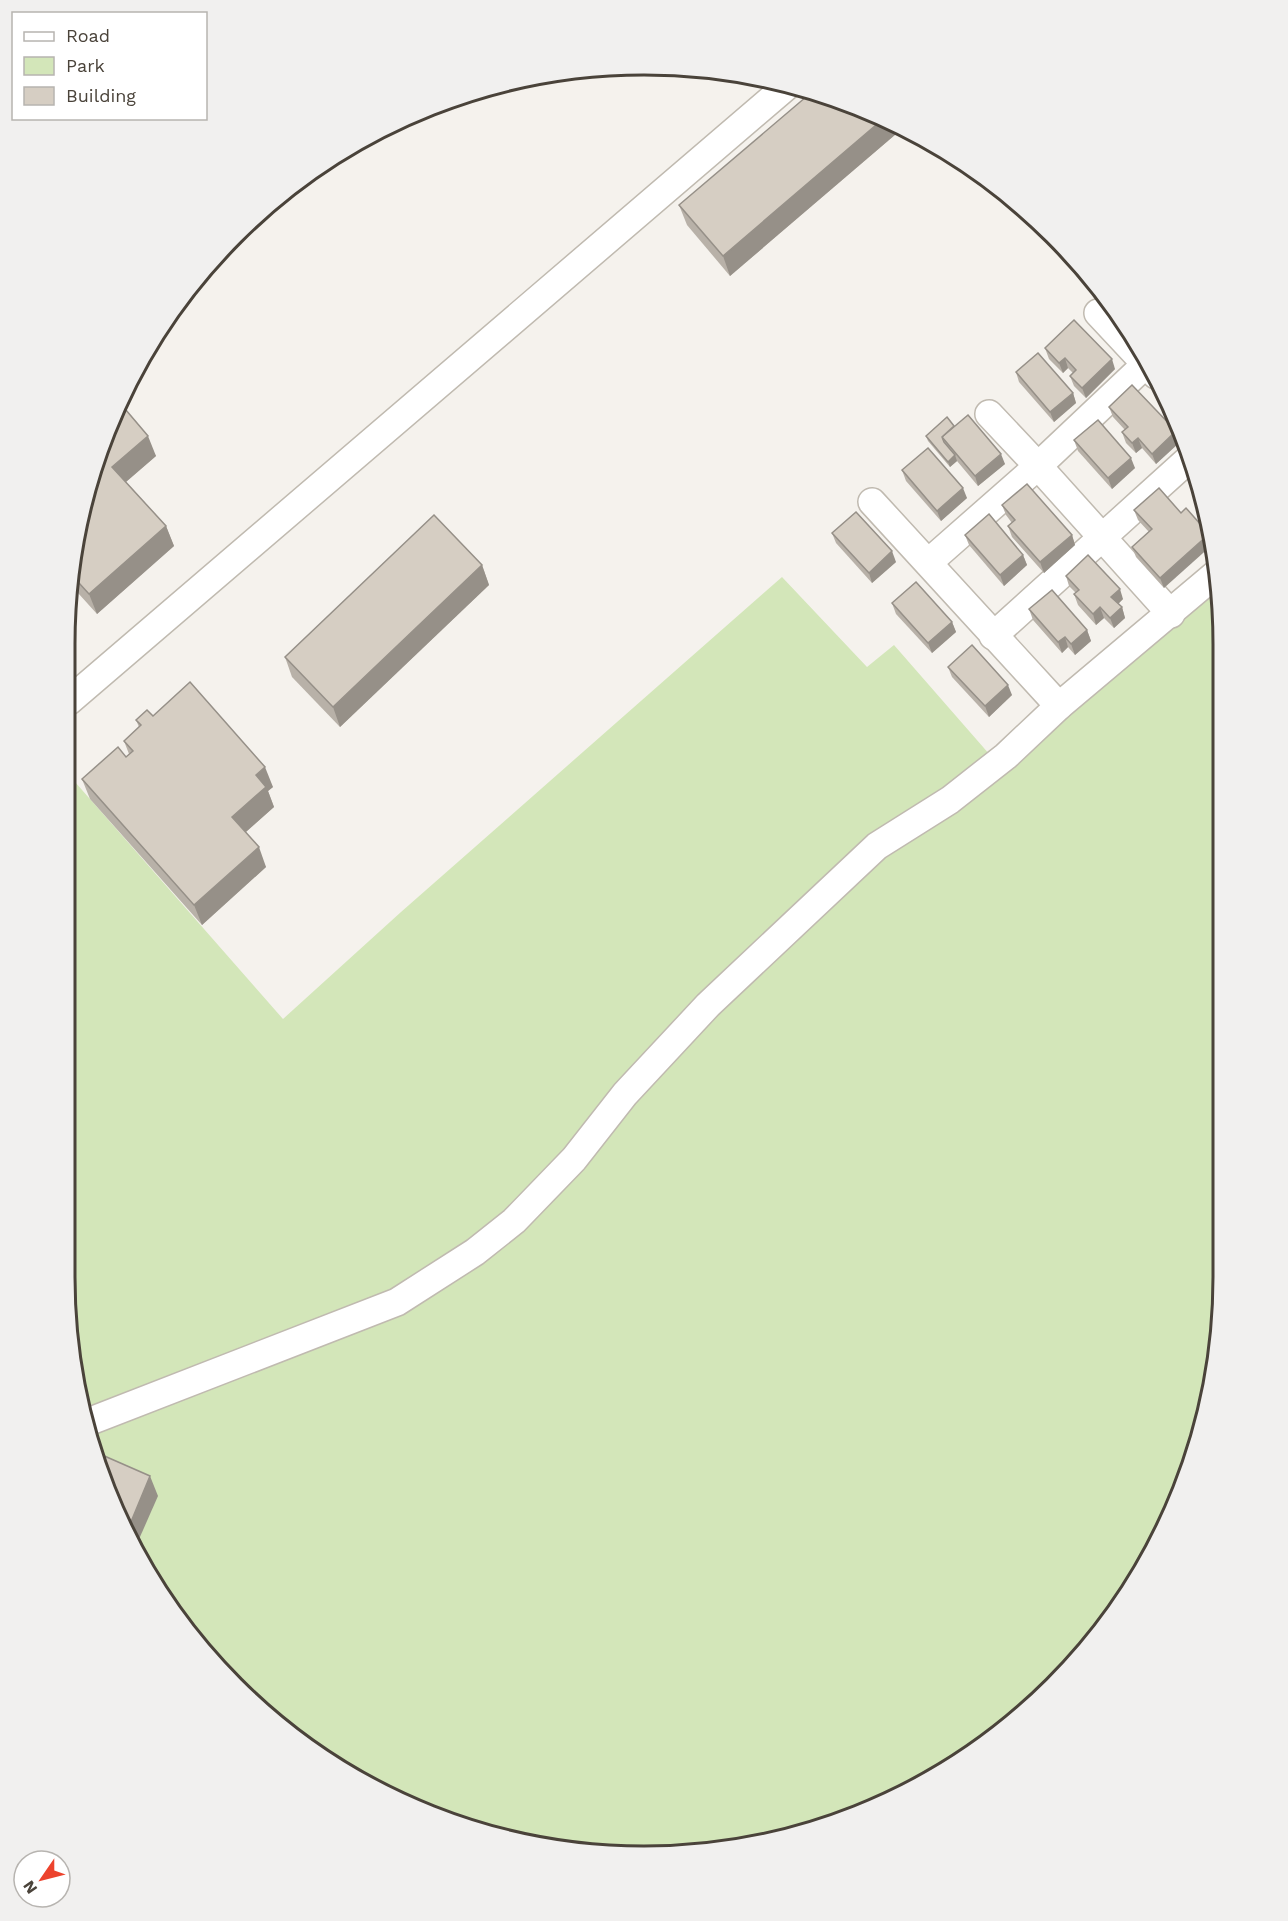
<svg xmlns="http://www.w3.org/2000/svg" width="1288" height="1921" viewBox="0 0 1288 1921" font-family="'Work Sans',sans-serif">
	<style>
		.green { fill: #d3e6b9 }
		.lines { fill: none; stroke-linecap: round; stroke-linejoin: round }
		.minor-casing { stroke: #c0bab0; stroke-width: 30 }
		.minor { stroke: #fff; stroke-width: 27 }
		.wall { fill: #b8b1a8 }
		.shaded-wall { fill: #969088 }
		.building { fill: #d6cec3; stroke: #969088; stroke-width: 1.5 }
		.rim { fill: none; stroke: #4a433a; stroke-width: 3 }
	</style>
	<rect width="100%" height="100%" fill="#f5f2ed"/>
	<path class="green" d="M 1217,573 L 1222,606 L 1218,1353 L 1164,1533 L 1079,1659 L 934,1779 L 794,1837 L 606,1855 L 423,1813 L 291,1737 L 162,1599 L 95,1463 L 65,1277 L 68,774 L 283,1019 L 401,912 L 782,577 L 867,667 L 894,645 L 997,763 Z"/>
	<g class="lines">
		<defs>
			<g id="minor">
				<path d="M 1098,313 L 1156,375"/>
				<path d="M 989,414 L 1038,466 L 1171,614"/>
				<path d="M 872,502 L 1059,706"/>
				<path d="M 929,562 L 1038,466 L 1146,364"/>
				<path d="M 993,636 L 1190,458"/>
				<path d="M 69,701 L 788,85"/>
				<path d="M 88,1422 L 397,1302 L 475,1252 L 514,1221 L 574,1159 L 625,1094 L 708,1005 L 877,846 L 950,800 L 1006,756 L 1059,706 L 1217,573"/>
			</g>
		</defs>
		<use href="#minor" class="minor-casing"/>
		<use href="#minor" class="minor"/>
	</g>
	<g class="wall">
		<path d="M 831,95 L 903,128 L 730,276 L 687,225 L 679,205 Z"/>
		<path d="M 1045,348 L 1115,369 L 1086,398 L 1074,386 L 1070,376 L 1073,373 L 1068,368 L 1063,373 L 1049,359 Z"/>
		<path d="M 1016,372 L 1073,393 L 1076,403 L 1054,422 L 1019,382 Z"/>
		<path d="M 120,403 L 156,456 L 126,482 L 166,526 L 174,546 L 97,614 L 69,583 L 70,568 Z"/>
		<path d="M 1109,407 L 1176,431 L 1180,442 L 1156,464 L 1142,448 L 1136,453 L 1126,443 L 1122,432 L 1125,430 L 1113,417 Z"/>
		<path d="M 954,426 L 1005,464 L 978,486 L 957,461 L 950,467 L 928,441 L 926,436 Z"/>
		<path d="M 1074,440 L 1135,468 L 1112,489 L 1078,451 Z"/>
		<path d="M 902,470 L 967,498 L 941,521 L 906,481 Z"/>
		<path d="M 1002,505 L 1072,535 L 1075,545 L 1044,573 L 1012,537 L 1008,526 L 1012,523 L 1006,515 Z"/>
		<path d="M 1134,510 L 1181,513 L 1164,588 L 1136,557 L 1132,547 L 1149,532 L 1138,520 Z"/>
		<path d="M 832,533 L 896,562 L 872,583 L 836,543 Z"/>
		<path d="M 965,535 L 1023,555 L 1027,565 L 1004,586 L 969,545 Z"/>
		<path d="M 482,565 L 489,585 L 340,727 L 292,677 L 285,657 Z"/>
		<path d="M 1066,576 L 1123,599 L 1118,604 L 1122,607 L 1125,618 L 1114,628 L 1104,618 L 1096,625 L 1078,605 L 1074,594 L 1076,593 L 1069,586 Z"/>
		<path d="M 892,603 L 952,622 L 956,632 L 932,653 L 896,614 Z"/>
		<path d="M 1029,609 L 1087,630 L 1091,641 L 1075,655 L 1068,647 L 1062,653 L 1033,620 Z"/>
		<path d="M 948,667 L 1012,695 L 989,717 L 952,677 Z"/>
		<path d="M 153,716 L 273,787 L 268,791 L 274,807 L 246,832 L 266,867 L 202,925 L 90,799 L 82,779 L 126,757 L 129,754 L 124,741 L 139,727 L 136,720 Z"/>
	</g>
	<g class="shaded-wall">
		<path d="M 883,119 L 903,128 L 730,276 L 723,256 Z"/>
		<path d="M 1065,358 L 1068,368 L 1063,373 L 1059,363 Z"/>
		<path d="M 1112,359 L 1115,369 L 1086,398 L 1082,388 Z"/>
		<path d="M 1073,393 L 1076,403 L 1054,422 L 1050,412 Z"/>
		<path d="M 1176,431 L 1180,442 L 1156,464 L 1152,454 Z"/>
		<path d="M 148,436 L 156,456 L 120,487 L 112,467 Z"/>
		<path d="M 1138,438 L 1142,448 L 1136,453 L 1132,443 Z"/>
		<path d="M 1001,454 L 1005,464 L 978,486 L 975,476 Z"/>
		<path d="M 955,455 L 957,461 L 950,467 L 948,462 Z"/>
		<path d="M 1131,458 L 1135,468 L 1112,489 L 1108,478 Z"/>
		<path d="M 963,488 L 967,498 L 941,521 L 937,511 Z"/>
		<path d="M 166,526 L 174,546 L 97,614 L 89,594 Z"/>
		<path d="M 1209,534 L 1212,545 L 1164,588 L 1160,578 Z"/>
		<path d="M 1072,535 L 1075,545 L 1044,573 L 1040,562 Z"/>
		<path d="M 892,551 L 896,562 L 872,583 L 869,573 Z"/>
		<path d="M 1023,555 L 1027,565 L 1004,586 L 1000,575 Z"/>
		<path d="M 482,565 L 489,585 L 340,727 L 333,707 Z"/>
		<path d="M 1120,589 L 1123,599 L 1115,607 L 1111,597 Z"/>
		<path d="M 1100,607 L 1104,618 L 1096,625 L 1093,614 Z"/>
		<path d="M 1122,607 L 1125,618 L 1114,628 L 1110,618 Z"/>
		<path d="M 952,622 L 956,632 L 932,653 L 928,643 Z"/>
		<path d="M 1087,630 L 1091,641 L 1075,655 L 1071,644 Z"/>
		<path d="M 1065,637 L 1068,647 L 1062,653 L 1058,642 Z"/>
		<path d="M 1008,685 L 1012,695 L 989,717 L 985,706 Z"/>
		<path d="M 265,767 L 273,787 L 268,791 L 274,807 L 240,837 L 232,817 L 256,775 Z"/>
		<path d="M 259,847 L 266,867 L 202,925 L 194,905 Z"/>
		<path d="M 150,1476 L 158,1496 L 136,1546 L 128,1529 Z"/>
	</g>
	<g class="building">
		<path d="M 813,91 L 831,95 L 883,119 L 723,256 L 679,205 Z"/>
		<path d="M 1074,320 L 1112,359 L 1082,388 L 1070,376 L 1076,370 L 1065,358 L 1059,363 L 1045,348 Z"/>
		<path d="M 1038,353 L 1073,393 L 1050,412 L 1016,372 Z"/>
		<path d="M 1132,385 L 1176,431 L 1152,454 L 1138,438 L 1132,443 L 1122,432 L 1128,427 L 1109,407 Z"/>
		<path d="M 120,403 L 148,436 L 112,467 L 166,526 L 89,594 L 69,572 L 70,568 Z"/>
		<path d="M 968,415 L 1001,454 L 975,476 L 942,437 Z"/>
		<path d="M 947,417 L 954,426 L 942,437 L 944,442 L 955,455 L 948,462 L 926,436 Z"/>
		<path d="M 1098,420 L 1131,458 L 1108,478 L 1074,440 Z"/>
		<path d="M 928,448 L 963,488 L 937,511 L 902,470 Z"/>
		<path d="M 1027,484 L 1072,535 L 1040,562 L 1008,526 L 1015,520 L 1002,505 Z"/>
		<path d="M 1159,488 L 1181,513 L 1186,508 L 1209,534 L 1160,578 L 1132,547 L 1152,529 L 1134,510 Z"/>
		<path d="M 856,512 L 892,551 L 869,573 L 832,533 Z"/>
		<path d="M 989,514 L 1023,555 L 1000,575 L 965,535 Z"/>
		<path d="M 434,515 L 482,565 L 333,707 L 285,657 Z"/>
		<path d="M 1088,555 L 1120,589 L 1111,597 L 1122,607 L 1110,618 L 1100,607 L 1093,614 L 1074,594 L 1079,590 L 1066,576 Z"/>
		<path d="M 916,582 L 952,622 L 928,643 L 892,603 Z"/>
		<path d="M 1052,590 L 1087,630 L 1071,644 L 1065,637 L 1058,642 L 1029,609 Z"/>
		<path d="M 972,645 L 1008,685 L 985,706 L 948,667 Z"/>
		<path d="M 190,682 L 265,767 L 256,775 L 266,787 L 232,817 L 259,847 L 194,905 L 82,779 L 118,747 L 126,757 L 133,751 L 124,741 L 141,725 L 136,720 L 147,710 L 153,716 Z"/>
		<path d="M 93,1451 L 150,1476 L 128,1529 L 95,1463 Z"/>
	</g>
	<path d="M0 0H1288V1921H0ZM644 75H644A569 569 0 0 1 1213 644V1277A569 569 0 0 1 644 1846H644A569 569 0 0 1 75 1277V644A569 569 0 0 1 644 75Z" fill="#f1f0ef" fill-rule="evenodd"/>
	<path class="rim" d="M644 75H644A569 569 0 0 1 1213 644V1277A569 569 0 0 1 644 1846H644A569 569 0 0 1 75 1277V644A569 569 0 0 1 644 75Z"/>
	<rect x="12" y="12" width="195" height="108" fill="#ffffff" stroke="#b7b4b0" stroke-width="1.5"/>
	<rect x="24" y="32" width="30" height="9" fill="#ffffff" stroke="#b7b4b0" stroke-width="1.5"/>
	<text x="66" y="42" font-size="18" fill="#4a433a">Road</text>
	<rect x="24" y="57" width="30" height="18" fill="#d3e6b9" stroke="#b7b4b0" stroke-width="1.5"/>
	<text x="66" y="72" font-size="18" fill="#4a433a">Park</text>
	<rect x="24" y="87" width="30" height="18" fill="#d6cec3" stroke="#b7b4b0" stroke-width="1.5"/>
	<text x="66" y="102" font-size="18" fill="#4a433a">Building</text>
	<g transform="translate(42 1879) rotate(235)"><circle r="28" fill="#ffffff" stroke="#b7b4b0" stroke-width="1.5"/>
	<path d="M0-4.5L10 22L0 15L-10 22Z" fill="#ec432d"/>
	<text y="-9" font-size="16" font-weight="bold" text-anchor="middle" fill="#4a433a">N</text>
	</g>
</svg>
